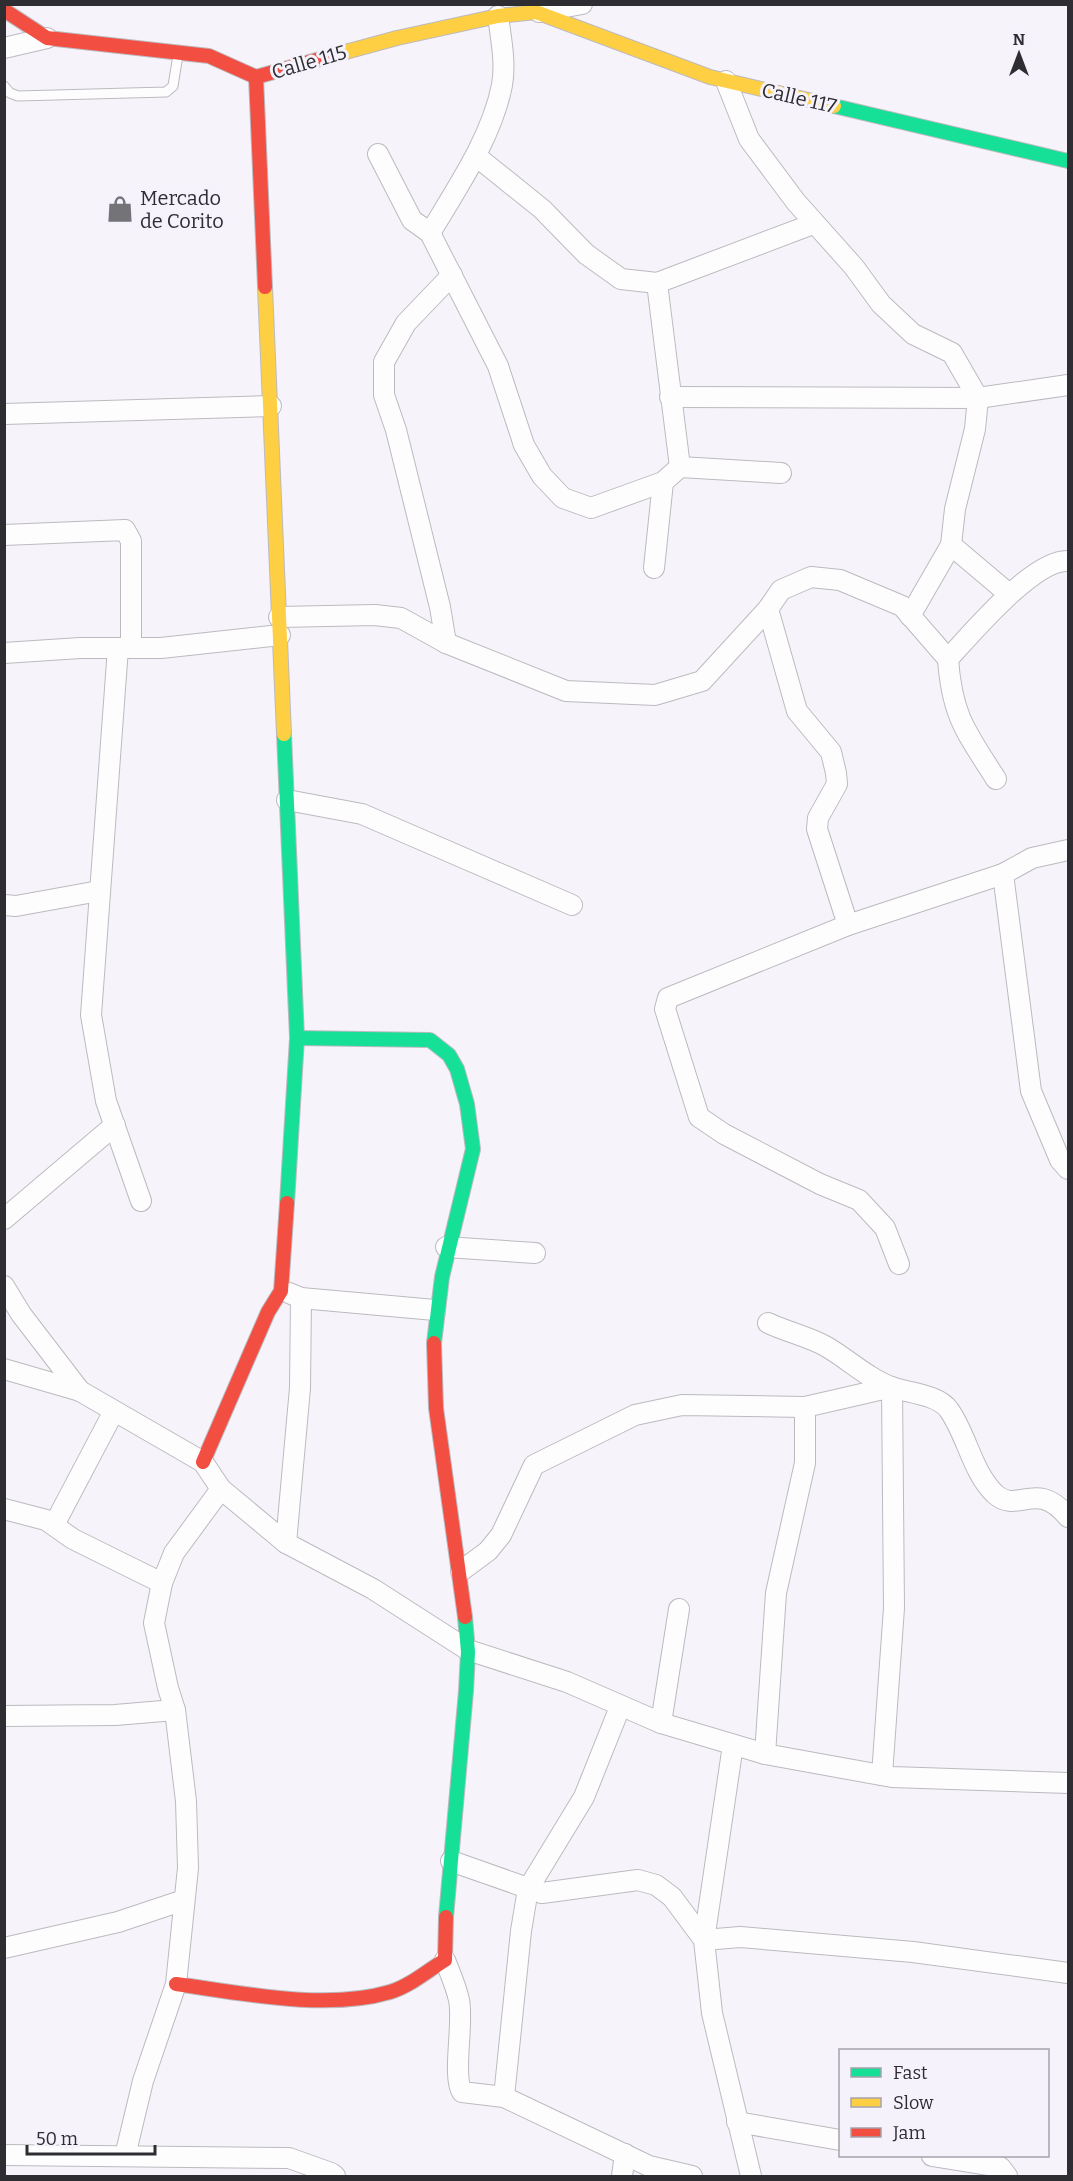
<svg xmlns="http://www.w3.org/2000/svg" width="1073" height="2181" viewBox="0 0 1073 2181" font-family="Bitter,serif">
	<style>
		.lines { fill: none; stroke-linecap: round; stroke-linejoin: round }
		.lane-casing { stroke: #bcbabf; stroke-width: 11 }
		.street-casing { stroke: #bcbabf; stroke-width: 22 }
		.fast-casing { stroke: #bcbabf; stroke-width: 16 }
		.slow-casing { stroke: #bcbabf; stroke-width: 16 }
		.jam-casing { stroke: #bcbabf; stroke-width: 16 }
		.lane { stroke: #fefdfe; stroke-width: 9 }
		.street { stroke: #fefdfe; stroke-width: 20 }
		.fast { stroke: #16e098; stroke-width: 14 }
		.slow { stroke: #ffcf43; stroke-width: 14 }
		.jam { stroke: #f24e42; stroke-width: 14 }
		.labels { text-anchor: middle; stroke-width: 6; stroke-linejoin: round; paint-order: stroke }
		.street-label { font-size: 20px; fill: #2e2d31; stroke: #f5f2fc }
		.poi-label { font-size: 20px; fill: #2e2d31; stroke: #f5f2fc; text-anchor: start }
	</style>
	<rect width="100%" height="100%" fill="#f6f4fa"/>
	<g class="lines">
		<defs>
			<path id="lane" d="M 4,86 L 10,93 L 18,96 L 166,92 L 173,86 L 178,55"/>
			<g id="street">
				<path d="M 539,12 L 582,4"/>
				<path d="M 4,48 L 47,38"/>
				<path d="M 726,81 L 749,139 L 796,202 L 854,267 L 881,304 L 913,334 L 952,353 L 978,398 L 975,429 L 955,509 L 951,545 L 910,616"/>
				<path d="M 378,154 L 412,220 L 430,233 L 498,366 L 524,445 L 542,476 L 563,498 L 591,508 L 663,482 L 680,467 L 657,283"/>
				<path d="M 476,156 L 542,209 L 586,254 L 621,279 L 657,283 L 813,224"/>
				<path d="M 430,233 C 457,188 492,137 502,85 C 506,63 501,39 498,16"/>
				<path d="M 670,397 L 978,398 L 1068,385"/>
				<path d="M 4,414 L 271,406"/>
				<path d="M 680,467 L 781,473"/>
				<path d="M 4,535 L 125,530 L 131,541 L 131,648"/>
				<path d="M 951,545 L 1009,594"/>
				<path d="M 654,568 L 663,482"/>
				<path d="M 768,609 L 797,711 L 831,752 L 836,773 L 837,784 L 818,818 L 817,829 L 848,925"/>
				<path d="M 279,617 L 375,615 L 401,618 L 446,643 L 566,691 L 655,695 L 702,681 L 768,609 L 781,590 L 811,577 L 840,580 L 902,606 L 948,659"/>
				<path d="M 446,643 L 440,607 L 396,430 L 384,395 L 384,362 L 406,323 L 452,275"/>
				<path d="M 118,648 L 91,1015 L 106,1101 L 141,1201"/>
				<path d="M 4,653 L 80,648 L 161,648 L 280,635"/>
				<path d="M 996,779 C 966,732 952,716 948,659 C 972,633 1034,559 1068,561"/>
				<path d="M 287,800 L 362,814 L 572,905"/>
				<path d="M 1003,874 L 1031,1091 L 1060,1160 L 1068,1169"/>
				<path d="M 4,905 L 16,906 L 99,891"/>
				<path d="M 4,1219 L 115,1125"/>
				<path d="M 446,1247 L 535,1253"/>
				<path d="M 899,1264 L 885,1228 L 859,1200 L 820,1184 L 724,1134 L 699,1117 L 665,1009 L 668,998 L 848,925 L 1003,874 L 1032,858 L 1068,850"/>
				<path d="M 4,1286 L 21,1314 L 80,1391"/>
				<path d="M 289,1293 L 301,1298 L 435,1310"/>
				<path d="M 768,1323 C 787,1332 810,1337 827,1347 C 849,1360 870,1380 894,1388 C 910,1393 939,1395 949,1410 C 967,1435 972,1472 995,1494 C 1018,1515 1036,1478 1068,1517"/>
				<path d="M 4,1369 L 80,1391 L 203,1462 L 221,1489 L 286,1543 L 373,1589 L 468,1650 L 567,1682 L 661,1723 L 765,1754 L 892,1777 L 1068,1783"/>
				<path d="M 4,1509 L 46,1520 L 73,1539 L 162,1583"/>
				<path d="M 54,1525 L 114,1411"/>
				<path d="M 286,1543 L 300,1388 L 301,1298"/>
				<path d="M 461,1571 L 488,1551 L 501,1535 L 534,1465 L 635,1415 L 682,1405 L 805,1407 L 892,1387 L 894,1608 L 882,1775"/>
				<path d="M 4,1716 L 115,1715 L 175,1710"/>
				<path d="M 661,1723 L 679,1609"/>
				<path d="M 733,1745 L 704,1940 L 740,1937 L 913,1952 L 1068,1973"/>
				<path d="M 765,1754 L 776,1593 L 805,1463 L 805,1407"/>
				<path d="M 451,1861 L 542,1893 L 638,1880 L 656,1885 L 672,1897 L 704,1940 L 712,2013 L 751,2176"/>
				<path d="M 4,1948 L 118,1922 L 184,1900"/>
				<path d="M 445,1960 C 450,1973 456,1986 459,2000 C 464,2023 452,2076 462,2092 L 504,2097 L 649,2166 L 692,2176"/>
				<path d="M 504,2097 L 521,1931 L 528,1889 L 584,1797 L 620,1707"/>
				<path d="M 737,2122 L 840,2140"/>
				<path d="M 4,2155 L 289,2158 L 331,2173 L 335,2176"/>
				<path d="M 125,2156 L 143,2081 L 176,1984 L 188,1868 L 186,1801 L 175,1710 L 168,1688 L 154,1623 L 162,1583 L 174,1553 L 221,1489"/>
				<path d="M 932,2156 L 1000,2167 L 1007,2176"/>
				<path d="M 622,2176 L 625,2154"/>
			</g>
			<g id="fast">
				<path d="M 834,106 L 1068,161"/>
				<path d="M 284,734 L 297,1038 L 287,1203"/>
				<path d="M 297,1038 L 430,1040 L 449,1055 L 457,1069 L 467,1104 L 473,1149 L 442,1277 L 434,1343"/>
				<path d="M 446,1917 L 466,1691 L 468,1652 L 465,1617"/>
			</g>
			<g id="slow">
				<path d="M 338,54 L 397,38 L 498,16 L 536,12 L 710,77 L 834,106"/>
				<path d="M 265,287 L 284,734"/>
			</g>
			<g id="jam">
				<path d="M 4,10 L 47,38 L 209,56 L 256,77 L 338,54"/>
				<path d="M 256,77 L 265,287"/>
				<path d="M 434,1343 L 436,1408 L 465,1617"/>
				<path d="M 203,1462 L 268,1312 L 281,1291 L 287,1203"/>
				<path d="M 176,1984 C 241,1993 326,2011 390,1992 C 410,1986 427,1971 445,1960 L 446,1917"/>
			</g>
		</defs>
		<use href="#lane" class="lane-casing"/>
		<use href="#street" class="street-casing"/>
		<use href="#fast" class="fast-casing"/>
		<use href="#slow" class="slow-casing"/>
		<use href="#jam" class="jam-casing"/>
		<use href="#lane" class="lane"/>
		<use href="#street" class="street"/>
		<use href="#fast" class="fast"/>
		<use href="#slow" class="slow"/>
		<use href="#jam" class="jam"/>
	</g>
	<defs>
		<symbol id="shop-bare" viewBox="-9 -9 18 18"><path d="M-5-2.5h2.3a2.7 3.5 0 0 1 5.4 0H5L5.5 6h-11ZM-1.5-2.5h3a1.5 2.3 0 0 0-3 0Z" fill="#747377" stroke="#f5f2fc" stroke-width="2.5" paint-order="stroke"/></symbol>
	</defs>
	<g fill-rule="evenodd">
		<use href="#shop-bare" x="101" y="190" width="38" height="38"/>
	</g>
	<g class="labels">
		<g class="street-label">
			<text transform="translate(309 62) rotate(-16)" y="7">Calle 115</text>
			<text transform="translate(799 98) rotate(13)" y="7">Calle 117</text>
		</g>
		<g class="poi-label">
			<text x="140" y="205">Mercado<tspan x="140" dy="23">de Corito</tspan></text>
		</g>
	</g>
	<rect width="1073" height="2181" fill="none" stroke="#2e2d31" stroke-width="12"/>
	<rect x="839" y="2049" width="210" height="108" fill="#f5f2fc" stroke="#a5a3ab" stroke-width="1.5"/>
	<rect x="851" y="2068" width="30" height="9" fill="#16e098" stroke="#a5a3ab" stroke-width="1.5"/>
	<text x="893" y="2079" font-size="18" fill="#2e2d31">Fast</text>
	<rect x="851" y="2098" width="30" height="9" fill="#ffcf43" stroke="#a5a3ab" stroke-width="1.5"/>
	<text x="893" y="2109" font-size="18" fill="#2e2d31">Slow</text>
	<rect x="851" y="2128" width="30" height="9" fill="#f24e42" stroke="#a5a3ab" stroke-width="1.5"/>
	<text x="893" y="2139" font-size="18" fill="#2e2d31">Jam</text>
	<g transform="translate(1019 54)" stroke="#f5f2fc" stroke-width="4.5" paint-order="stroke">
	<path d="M0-4.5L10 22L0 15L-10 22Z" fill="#2e2d31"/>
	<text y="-9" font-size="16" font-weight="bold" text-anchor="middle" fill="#2e2d31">N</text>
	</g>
	<path d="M27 2145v9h128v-9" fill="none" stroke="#2e2d31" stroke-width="3"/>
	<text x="36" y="2145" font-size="18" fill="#2e2d31" stroke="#f5f2fc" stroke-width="4.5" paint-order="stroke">50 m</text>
</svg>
